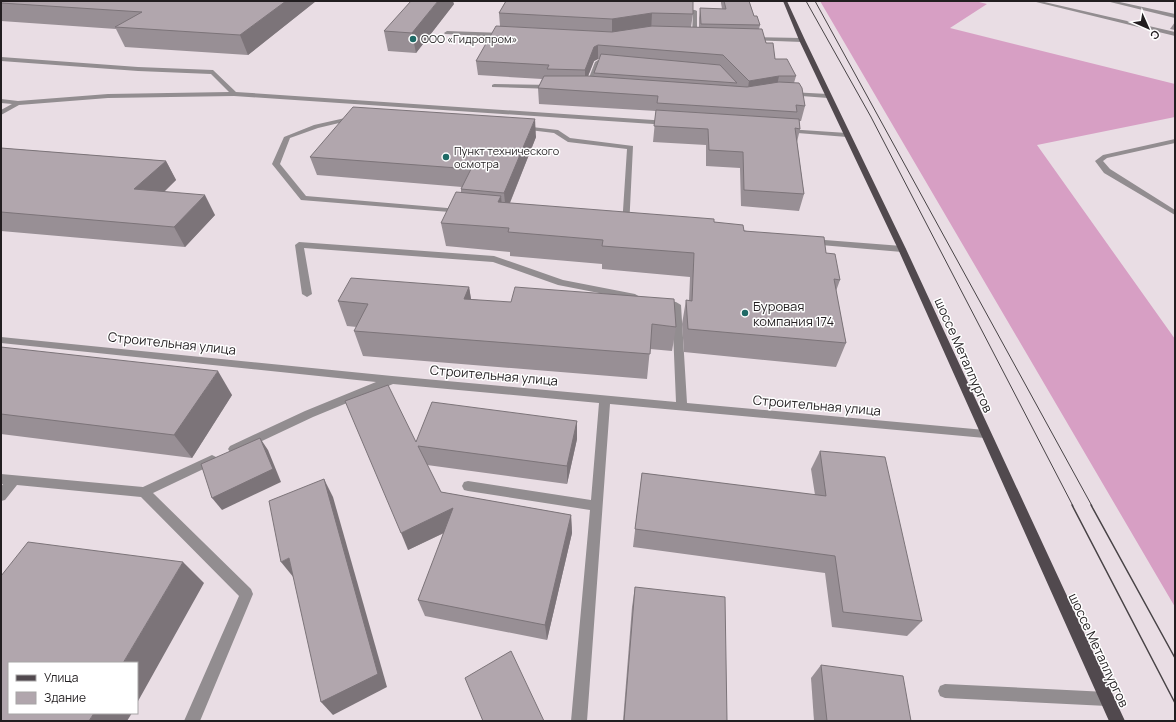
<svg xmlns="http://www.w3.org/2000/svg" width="1176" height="722" viewBox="0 0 1176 722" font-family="Manrope,sans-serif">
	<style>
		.forest { fill: #d79fc4 }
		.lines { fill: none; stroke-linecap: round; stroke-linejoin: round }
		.minor { fill: #928d90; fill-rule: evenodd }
		.major { fill: #51494e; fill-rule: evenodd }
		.tram-far1 { stroke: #484346; stroke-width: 1 }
		.tram { stroke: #484346; stroke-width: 1.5 }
		.wall { fill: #988f95; fill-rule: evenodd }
		.shaded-wall { fill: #7c7479 }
		.building { fill: #b1a6ad; stroke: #7c7479 }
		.poi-dot { fill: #1f6a66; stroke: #fff; stroke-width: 1.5 }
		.labels { text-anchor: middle; stroke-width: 3; stroke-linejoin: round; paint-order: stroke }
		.far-poi-label { font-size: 11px; fill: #221e20; stroke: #fff; text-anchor: start }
		.poi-label { font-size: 13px; fill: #221e20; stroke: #fff; text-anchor: start }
		.street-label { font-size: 13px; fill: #221e20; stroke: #fff }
	</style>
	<rect width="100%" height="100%" fill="#e9dde4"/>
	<path class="forest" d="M 820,1 L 975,1 L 987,4 L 950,28 L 1175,84 L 1175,117 L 1037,145 L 1175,339 L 1175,607 Z"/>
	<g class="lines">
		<g class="minor">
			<path d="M 1032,1 L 1040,1 L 1175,32 L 1175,36 Z"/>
			<path d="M 1106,1 L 1115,1 L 1175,14 L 1175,18 Z"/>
			<path d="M 678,9 L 695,10 L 697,11 L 697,38 L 692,37 L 693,12 L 680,11 Z"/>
			<path d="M 447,31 L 504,33 L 507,35 L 504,37 L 445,34 L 444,33 Z"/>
			<path d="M 752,37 L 802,38 L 805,40 L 802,42 L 750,40 L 750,38 Z"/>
			<path d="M 1,57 L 138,67 L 213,70 L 236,92 L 668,121 L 671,123 L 668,125 L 234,96 L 108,98 L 19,105 L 1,115 L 1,110 L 12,104 L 1,103 L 1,99 L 18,101 L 108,94 L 229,92 L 211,74 L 138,71 L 1,61 Z"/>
			<path d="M 598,60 L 612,61 L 615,63 L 612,65 L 600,64 L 591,88 L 586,89 L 585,88 L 595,62 Z"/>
			<path d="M 494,84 L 552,85 L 555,87 L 552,89 L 492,87 L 492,85 Z"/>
			<path d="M 790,92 L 828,94 L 831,96 L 828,98 L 788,95 L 788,93 Z"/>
			<path d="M 354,116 L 356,117 L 356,119 L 318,128 L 290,138 L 280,164 L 306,196 L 459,209 L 462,209 L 462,213 L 301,200 L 272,164 L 284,137 L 314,125 Z"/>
			<path d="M 523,126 L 558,130 L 570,138 L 633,146 L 629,228 L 623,228 L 622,226 L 627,149 L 568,142 L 554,133 L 521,129 L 520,128 Z"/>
			<path d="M 787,129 L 847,133 L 850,135 L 847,137 L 785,132 L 785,130 Z"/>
			<path d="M 1175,139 L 1175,143 L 1107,158 L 1103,161 L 1110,169 L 1175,210 L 1175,215 L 1104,173 L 1095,161 L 1103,155 Z"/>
			<path d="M 812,239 L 902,246 L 906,249 L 902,252 L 809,244 L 808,242 Z"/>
			<path d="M 299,242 L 494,256 L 563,280 L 635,294 L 640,297 L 635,300 L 558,285 L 493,262 L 304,248 L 312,294 L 307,297 L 302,294 L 295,245 Z"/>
			<path d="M 662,300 L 676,302 L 681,305 L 687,403 L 985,430 L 989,431 L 991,434 L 989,437 L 985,438 L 610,404 L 587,721 L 571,721 L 590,510 L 468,491 L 464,490 L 462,486 L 464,482 L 468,481 L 591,500 L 599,403 L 393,384 L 313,417 L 234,454 L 230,452 L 228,449 L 230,446 L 305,411 L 376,382 L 1,343 L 1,337 L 392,376 L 676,402 L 672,307 L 659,305 L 657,303 Z"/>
			<path d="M 212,455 L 216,457 L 218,460 L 216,463 L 153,493 L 251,589 L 253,594 L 200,721 L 184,721 L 239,596 L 141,497 L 17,485 L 5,500 L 1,501 L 1,487 L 3,484 L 1,484 L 1,474 L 143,487 Z"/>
			<path d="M 945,684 L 1107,692 L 1112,694 L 1114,699 L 1112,704 L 1107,706 L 945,698 L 940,696 L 938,691 L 940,686 Z"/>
		</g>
		<path class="major" d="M 783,1 L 787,1 L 805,40 L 906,249 L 1125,721 L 1109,721 L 898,249 L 799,40 Z"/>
		<g class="tram-far1">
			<path d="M 806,1 L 871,117 L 1073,506"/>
			<path d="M 815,1 L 1092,506"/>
		</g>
		<g class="tram">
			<path d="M 1072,505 L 1175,703"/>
			<path d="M 1091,505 L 1175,658"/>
		</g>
	</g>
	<g class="wall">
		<path d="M 1,1 L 316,1 L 248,55 L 125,47 L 116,29 L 1,21 Z"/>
		<path d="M 506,1 L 693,14 L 691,27 L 699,27 L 699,18 L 700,8 L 722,9 L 721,3 L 721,1 L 749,1 L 754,16 L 760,25 L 759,29 L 775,59 L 796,76 L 794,83 L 805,106 L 801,121 L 799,121 L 800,129 L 797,142 L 804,194 L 799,211 L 741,206 L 740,168 L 706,166 L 706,145 L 653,142 L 656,111 L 539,104 L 538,88 L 542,79 L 478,75 L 476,61 L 500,26 L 499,13 ZM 598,59 L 600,59 L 594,73 L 594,77 L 588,76 L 594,61 Z"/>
		<path d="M 454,4 L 416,53 L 388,51 L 384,31 Z"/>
		<path d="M 1175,22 L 1175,30 L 1170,29 Z"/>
		<path d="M 536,137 L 510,203 L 714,222 L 826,253 L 840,280 L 836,291 L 846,343 L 836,367 L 684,352 L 682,324 L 686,300 L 689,301 L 690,277 L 602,269 L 602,264 L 510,256 L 510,252 L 446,246 L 441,223 L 461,193 L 461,189 L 462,187 L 317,175 L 310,157 Z"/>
		<path d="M 1,148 L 166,161 L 176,180 L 164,192 L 215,215 L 185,247 L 1,231 Z"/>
		<path d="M 469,287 L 471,299 L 676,327 L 672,351 L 650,349 L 647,379 L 363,356 L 354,331 L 357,327 L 347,326 L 338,301 Z"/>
		<path d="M 1,347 L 232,395 L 192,458 L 1,434 Z"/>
		<path d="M 577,421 L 577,439 L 567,484 L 427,465 L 441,492 L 571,515 L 572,533 L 547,640 L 425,616 L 418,600 L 444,533 L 408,550 L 416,442 Z"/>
		<path d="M 820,451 L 922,621 L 907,636 L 832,627 L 825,573 L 633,547 L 642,473 L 815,495 L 811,469 Z"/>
		<path d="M 635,587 L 727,721 L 623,721 L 632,607 Z"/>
		<path d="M 821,665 L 911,721 L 814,721 L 811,678 Z"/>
	</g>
	<g class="shaded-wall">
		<path d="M 286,1 L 316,1 L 248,55 L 240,35 Z"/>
		<path d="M 438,1 L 453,1 L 454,4 L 416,53 L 412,33 Z"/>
		<path d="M 652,13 L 651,32 L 612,38 L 612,19 Z"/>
		<path d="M 598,45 L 598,59 L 594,61 L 585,84 L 585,70 L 594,47 Z"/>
		<path d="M 779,76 L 776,91 L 747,95 L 749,81 Z"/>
		<path d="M 535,119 L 536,137 L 506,212 L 504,193 Z"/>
		<path d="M 166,161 L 176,180 L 146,209 L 134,189 Z"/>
		<path d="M 205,195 L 215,215 L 185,247 L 174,227 Z"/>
		<path d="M 501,196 L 503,219 L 498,202 Z"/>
		<path d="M 469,287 L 473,311 L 464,299 Z"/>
		<path d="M 218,371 L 232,395 L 192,458 L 174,435 Z"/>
		<path d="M 577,421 L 577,439 L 567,484 L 567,466 Z"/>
		<path d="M 260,438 L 268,450 L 281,482 L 222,510 L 212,498 Z"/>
		<path d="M 324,479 L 333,497 L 387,687 L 333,715 L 321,702 Z"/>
		<path d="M 453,508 L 458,526 L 408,550 L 401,533 Z"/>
		<path d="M 571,515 L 572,533 L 547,640 L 545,625 Z"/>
		<path d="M 289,558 L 294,578 L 281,562 Z"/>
		<path d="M 183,562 L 204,583 L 137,703 L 137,663 L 123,663 Z"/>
		<path d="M 94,713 L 132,713 L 127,721 L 89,721 Z"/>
	</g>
	<g class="building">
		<path d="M 1,1 L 286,1 L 240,35 L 115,27 L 142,12 L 1,3 Z"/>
		<path d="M 411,1 L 438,1 L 412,33 L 384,31 Z"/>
		<path d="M 506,1 L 693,1 L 693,14 L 652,13 L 612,19 L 499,13 Z"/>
		<path d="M 724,1 L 749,1 L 754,16 L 757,16 L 760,25 L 701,24 L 700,8 L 726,9 Z"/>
		<path d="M 496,26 L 612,32 L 652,26 L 762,29 L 766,43 L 773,43 L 775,59 L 787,59 L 796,76 L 779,76 L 749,81 L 723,55 L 598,45 L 594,47 L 585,70 L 547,69 L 549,65 L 476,61 Z"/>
		<path d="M 601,54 L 720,65 L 737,83 L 594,73 Z"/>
		<path d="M 544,76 L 588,76 L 747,87 L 779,82 L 799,83 L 802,88 L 805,106 L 796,105 L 797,112 L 657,103 L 658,96 L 538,88 Z"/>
		<path d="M 353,107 L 535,119 L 504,193 L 461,189 L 471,169 L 310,157 Z"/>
		<path d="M 656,110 L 799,119 L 800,129 L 795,128 L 804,194 L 744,190 L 743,152 L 709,150 L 708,129 L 654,126 Z"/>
		<path d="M 1,148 L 166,161 L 134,189 L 205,195 L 174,227 L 1,212 Z"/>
		<path d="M 456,192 L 501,196 L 498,202 L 714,219 L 714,222 L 743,225 L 744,231 L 824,237 L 826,253 L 835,254 L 840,280 L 834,279 L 846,343 L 688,329 L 686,300 L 692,301 L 694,253 L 602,246 L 603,240 L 508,232 L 509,228 L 441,223 Z"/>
		<path d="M 351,278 L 469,287 L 464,299 L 511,302 L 515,287 L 674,299 L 676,327 L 652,324 L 650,354 L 354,331 L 368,304 L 338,301 Z"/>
		<path d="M 1,347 L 218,371 L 174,435 L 1,414 Z"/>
		<path d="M 388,385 L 416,442 L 432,402 L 577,421 L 567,466 L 418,446 L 441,492 L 571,515 L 545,625 L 418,600 L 453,508 L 401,533 L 345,401 Z"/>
		<path d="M 260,438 L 273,469 L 212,498 L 201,464 Z"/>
		<path d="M 820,451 L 885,457 L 922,621 L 843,612 L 835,556 L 635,529 L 642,473 L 826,496 Z"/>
		<path d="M 324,479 L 378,674 L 321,702 L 289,558 L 281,562 L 269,501 Z"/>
		<path d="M 28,542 L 183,562 L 123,663 L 9,663 L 9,713 L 94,713 L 89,721 L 1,721 L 1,576 Z"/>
		<path d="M 635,587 L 725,597 L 727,721 L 624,721 Z"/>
		<path d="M 511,651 L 544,721 L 483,721 L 465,678 Z"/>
		<path d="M 821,665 L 903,676 L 911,721 L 827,721 Z"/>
	</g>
	<g class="poi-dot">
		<circle cx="413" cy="39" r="4"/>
		<circle cx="446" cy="157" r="4"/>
		<circle cx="745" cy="313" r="4"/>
	</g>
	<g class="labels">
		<g class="far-poi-label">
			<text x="421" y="43">ООО «Гидропром»</text>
			<text x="454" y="155">Пункт технического<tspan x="454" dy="13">осмотра</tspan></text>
		</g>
		<g class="poi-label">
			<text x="753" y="311">Буровая<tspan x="753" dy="15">компания 174</tspan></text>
		</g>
		<g class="street-label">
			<text transform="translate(172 343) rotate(6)" y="5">Строительная улица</text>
			<text transform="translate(964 355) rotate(66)" y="5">шоссе Металлургов</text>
			<text transform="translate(494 375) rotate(5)" y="5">Строительная улица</text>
			<text transform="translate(817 405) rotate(5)" y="5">Строительная улица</text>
			<text transform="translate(1099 650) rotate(65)" y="5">шоссе Металлургов</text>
		</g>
	</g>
	<rect width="1176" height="722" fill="none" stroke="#221e20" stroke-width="4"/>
	<rect x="8" y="662" width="130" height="52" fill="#ffffff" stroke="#a7a5a6"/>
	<rect x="16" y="675" width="20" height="6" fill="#51494e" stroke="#a7a5a6"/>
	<text x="44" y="682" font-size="12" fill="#221e20">Улица</text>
	<rect x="16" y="692" width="20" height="12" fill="#b1a6ad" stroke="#a7a5a6"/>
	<text x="44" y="702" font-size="12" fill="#221e20">Здание</text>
	<g transform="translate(1148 28) rotate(135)" stroke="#ffffff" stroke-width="3" paint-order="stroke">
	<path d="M0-3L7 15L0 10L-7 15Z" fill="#221e20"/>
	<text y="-6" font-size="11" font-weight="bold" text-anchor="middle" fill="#221e20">С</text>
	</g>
</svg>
